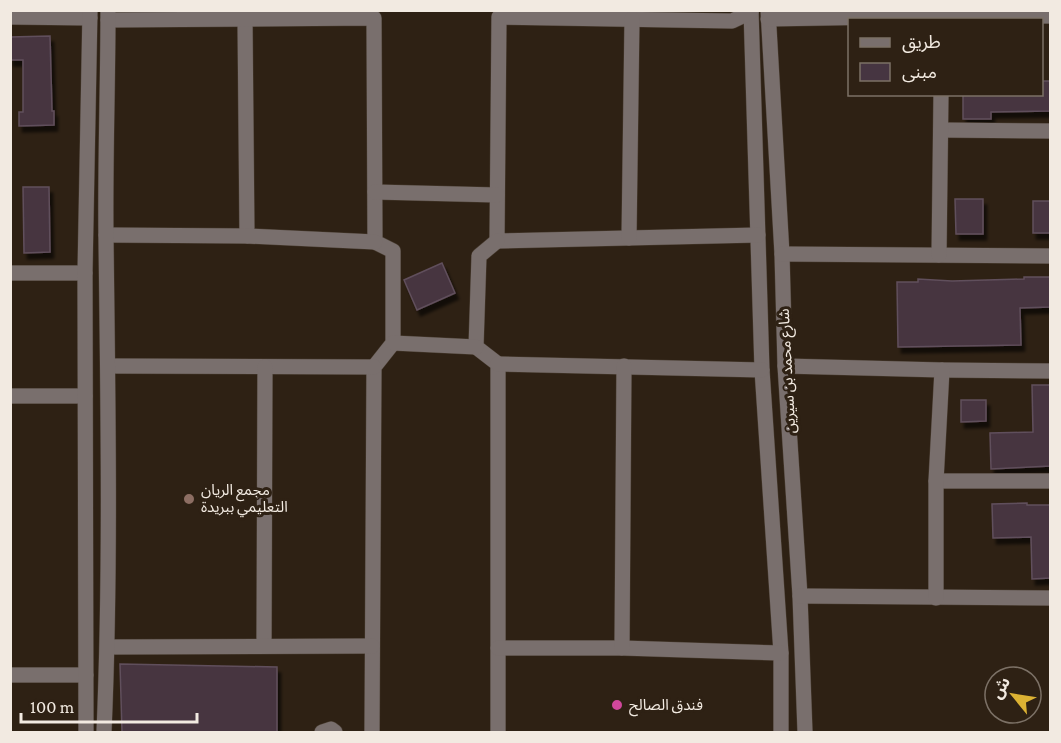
<svg xmlns="http://www.w3.org/2000/svg" width="1061" height="743" viewBox="0 0 1061 743" font-family="'Crimson Pro','Noto Sans Arabic',serif">
	<style>
		.building { fill: #463541; stroke: #614f5c; stroke-width: 1.5; filter: url(#shadow) }
		.lines { fill: none; stroke-linecap: round; stroke-linejoin: round }
		.minor-casing { stroke: #493d31; stroke-width: 16 }
		.minor { stroke: #796f6d; stroke-width: 15 }
		.education-dot { fill: #8d6e63; stroke: #2e2114; stroke-width: 2 }
		.hotel-dot { fill: #d1479c; stroke: #2e2114; stroke-width: 2 }
		.labels { text-anchor: middle; stroke-width: 6; stroke-linejoin: round; paint-order: stroke }
		.street-label { font-size: 15px; fill: #f2eae1; stroke: #2e2114 }
		.poi-label { font-size: 15px; fill: #f2eae1; stroke: #2e2114; text-anchor: start }
	</style>
	<defs>
		<filter id="shadow"><feDropShadow dx="3.5" dy="6" stdDeviation="1.5" flood-color="#0009"/></filter>
	</defs>
	<rect width="100%" height="100%" fill="#2e2114"/>
	<g class="building">
		<path d="M 50,36 L 52,111 L 54,111 L 54,125 L 19,126 L 19,112 L 23,112 L 23,60 L 10,60 L 10,37 Z"/>
		<path d="M 1041,81 L 1050,81 L 1050,111 L 991,112 L 991,119 L 963,119 L 963,94 L 1041,94 Z"/>
		<path d="M 23,187 L 49,187 L 50,252 L 24,253 Z"/>
		<path d="M 955,199 L 983,199 L 983,234 L 956,234 Z"/>
		<rect x="1033" y="201" width="17" height="32"/>
		<path d="M 442,263 L 455,293 L 417,310 L 404,280 Z"/>
		<path d="M 1024,277 L 1050,277 L 1050,307 L 1020,308 L 1021,345 L 898,347 L 897,282 L 918,282 L 918,279 L 952,281 L 1024,279 Z"/>
		<path d="M 1032,385 L 1050,385 L 1050,466 L 991,469 L 990,433 L 1033,432 Z"/>
		<path d="M 961,400 L 986,400 L 986,421 L 961,422 Z"/>
		<path d="M 1027,503 L 1027,505 L 1050,505 L 1050,578 L 1032,579 L 1031,537 L 993,538 L 992,504 Z"/>
		<path d="M 120,664 L 277,667 L 277,732 L 122,732 Z"/>
	</g>
	<g class="lines">
		<defs>
			<g id="minor">
				<path d="M 751,10 L 762,370 L 781,653 L 781,732"/>
				<path d="M 768,10 L 782,254 L 785,366 L 800,596 L 805,732"/>
				<path d="M 751,12 L 732,21 L 499,17 L 497,241 L 758,235"/>
				<path d="M 10,17 L 90,18"/>
				<path d="M 245,19 L 247,236"/>
				<path d="M 768,19 L 943,16 L 1050,16"/>
				<path d="M 108,20 L 374,18 L 375,242 L 393,251 L 393,343 L 374,367 L 372,732"/>
				<path d="M 941,130 L 1050,131"/>
				<path d="M 375,192 L 497,195"/>
				<path d="M 106,235 L 247,236 L 375,242"/>
				<path d="M 629,238 L 632,19"/>
				<path d="M 497,241 L 479,256 L 476,347 L 498,364 L 498,732"/>
				<path d="M 782,254 L 1050,256"/>
				<path d="M 939,255 L 941,94"/>
				<path d="M 10,273 L 85,273"/>
				<path d="M 393,343 L 476,347"/>
				<path d="M 498,364 L 762,370"/>
				<path d="M 108,366 L 374,367"/>
				<path d="M 785,366 L 942,370 L 1050,371"/>
				<path d="M 10,396 L 85,396"/>
				<path d="M 936,481 L 1050,481"/>
				<path d="M 800,596 L 1050,598"/>
				<path d="M 936,598 L 936,481 L 942,370"/>
				<path d="M 264,646 L 265,367"/>
				<path d="M 108,647 L 372,646"/>
				<path d="M 498,648 L 622,648 L 781,653"/>
				<path d="M 622,648 L 624,366"/>
				<path d="M 10,675 L 86,675"/>
				<path d="M 86,732 L 85,273 L 90,10"/>
				<path d="M 104,732 C 111,568 108,403 106,238 C 105,162 108,86 108,10"/>
				<path d="M 322,732 L 331,729 L 335,732"/>
			</g>
		</defs>
		<use href="#minor" class="minor-casing"/>
		<use href="#minor" class="minor"/>
	</g>
	<circle class="education-dot" cx="189" cy="499" r="6"/>
	<circle class="hotel-dot" cx="617" cy="705" r="6"/>
	<g class="labels">
		<g class="street-label">
			<text transform="translate(787 371) rotate(-93)" y="5">شارع محمد بن سيرين</text>
		</g>
		<g class="poi-label">
			<text x="201" y="495">مجمع الريان<tspan x="201" dy="17">التعليمي ببريدة</tspan></text>
			<text x="629" y="710">فندق الصالح</text>
		</g>
	</g>
	<rect width="1061" height="743" fill="none" stroke="#f2eae1" stroke-width="24"/>
	<rect x="848" y="18" width="195" height="78" fill="#2e2114" stroke="#7c7166" stroke-width="1.5"/>
	<rect x="860" y="38" width="30" height="9" fill="#796f6d" stroke="#7c7166" stroke-width="1.5"/>
	<text x="902" y="48" font-size="18" fill="#f2eae1">طريق</text>
	<rect x="860" y="63" width="30" height="18" fill="#463541" stroke="#7c7166" stroke-width="1.5"/>
	<text x="902" y="78" font-size="18" fill="#f2eae1">مبنى</text>
	<g transform="translate(1013 695) rotate(300)"><circle r="28" fill="#2e2114" stroke="#7c7166" stroke-width="1.5"/>
	<path d="M0-4.5L10 22L0 15L-10 22Z" fill="#dcb233"/>
	<text y="-9" font-size="16" font-weight="bold" text-anchor="middle" fill="#f2eae1">ش</text>
	</g>
	<path d="M21 713v9h176v-9" fill="none" stroke="#f2eae1" stroke-width="3"/>
	<text x="30" y="713" font-size="18" fill="#f2eae1" stroke="#2e2114" stroke-width="4.5" paint-order="stroke">100 m</text>
</svg>
